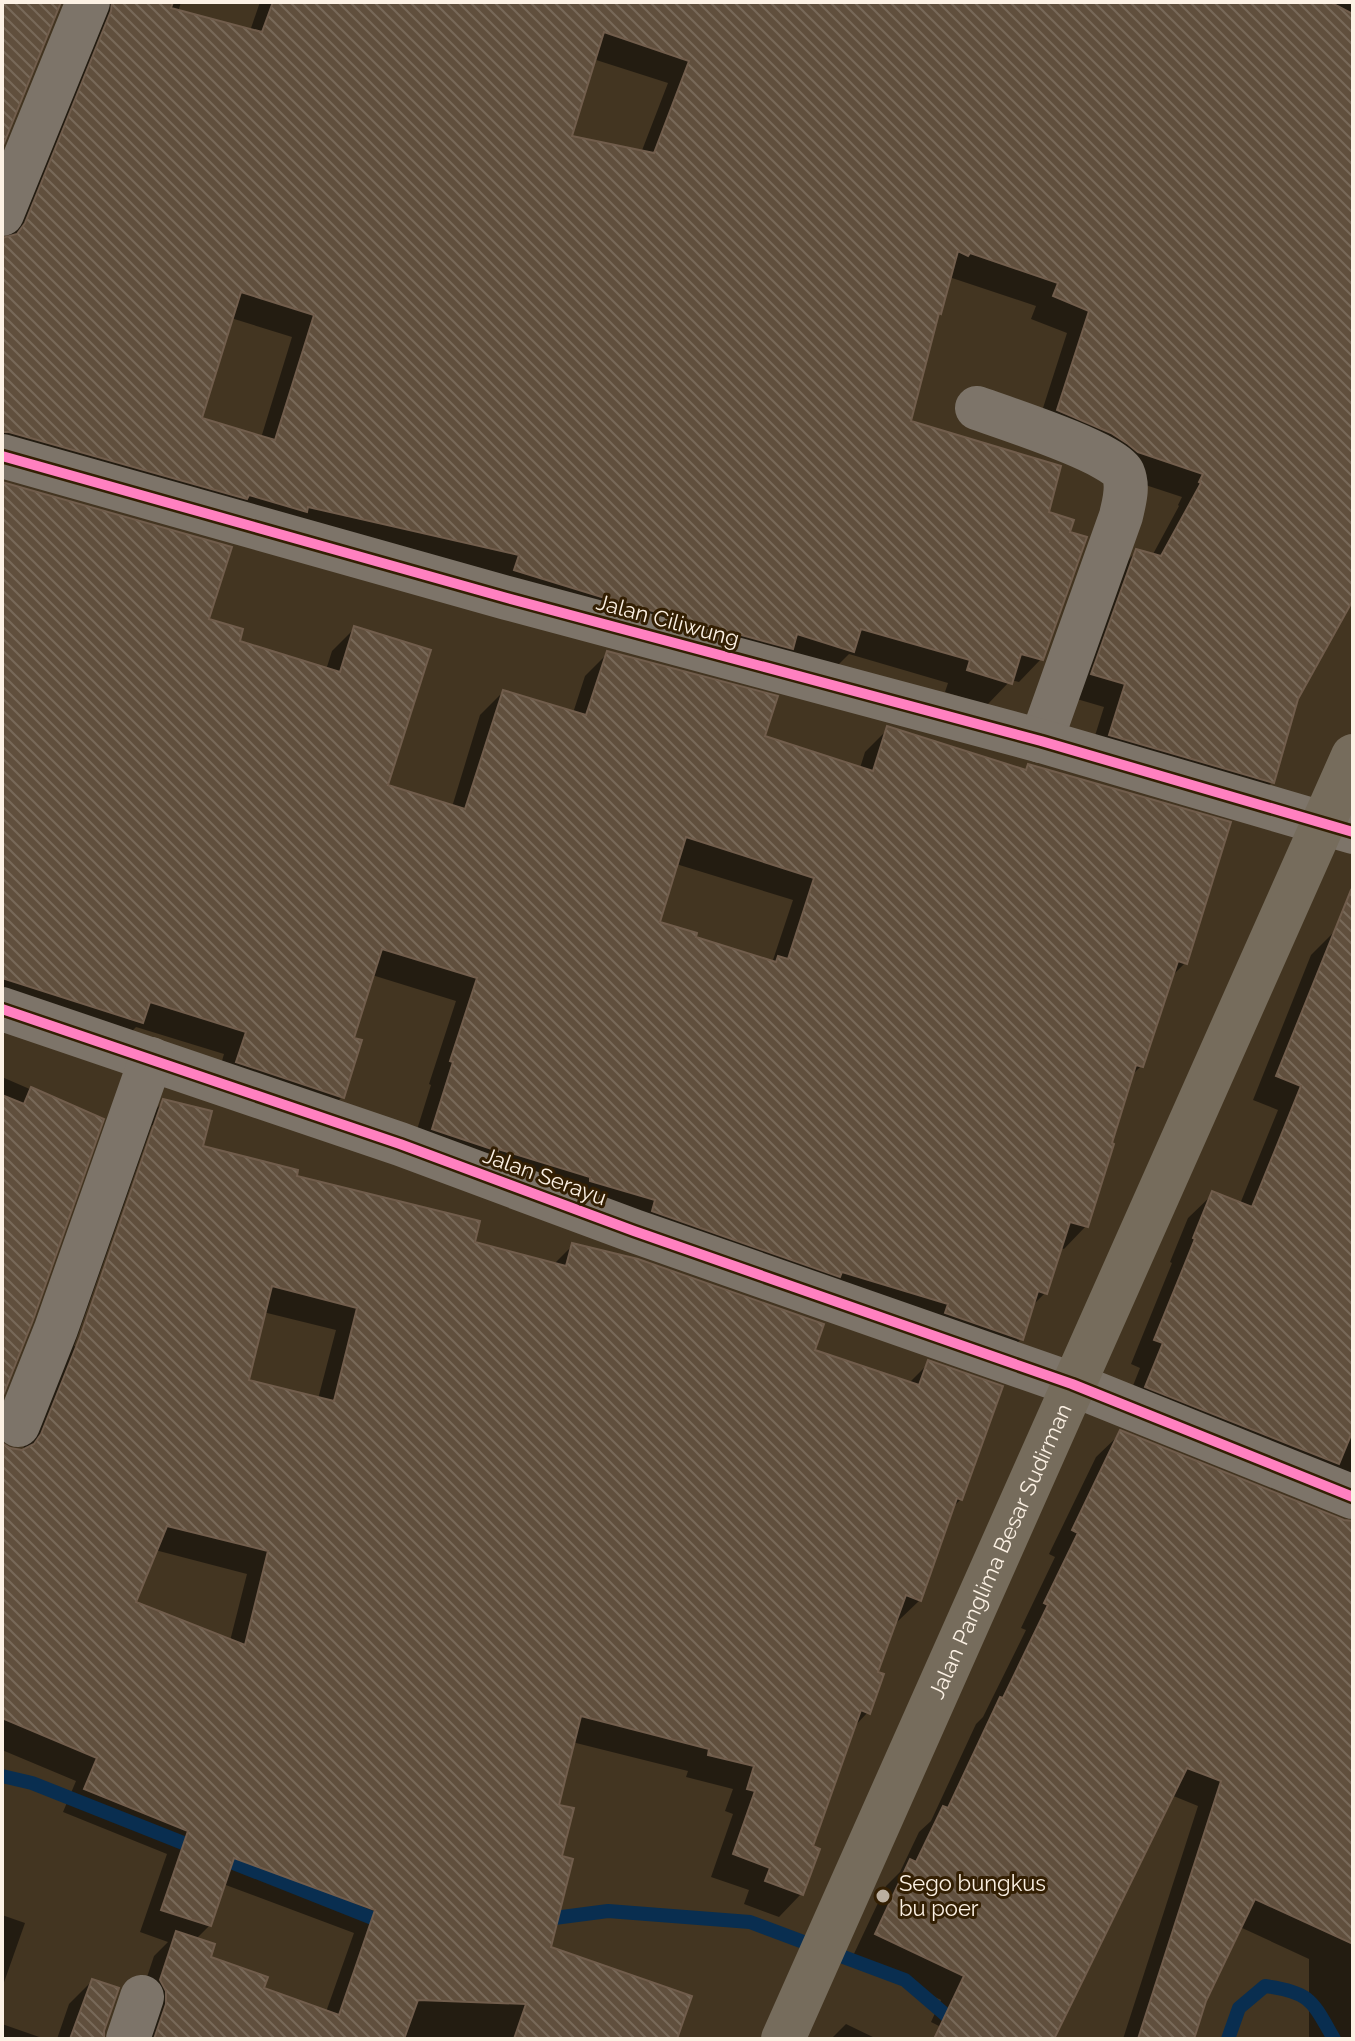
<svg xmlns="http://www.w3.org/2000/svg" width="1355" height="2041" viewBox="0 0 1355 2041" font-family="Raleway,sans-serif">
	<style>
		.shadow { fill: #0007; fill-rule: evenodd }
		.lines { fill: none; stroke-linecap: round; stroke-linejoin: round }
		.stream { stroke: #092e50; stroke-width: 14 }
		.building { fill: url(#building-back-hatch); stroke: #715d4c; stroke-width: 2; fill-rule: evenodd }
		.street { stroke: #7d7469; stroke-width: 44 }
		.secondary { stroke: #766c5c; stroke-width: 44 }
		.cycleway-casing { stroke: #331f03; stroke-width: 15 }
		.cycleway { stroke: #ff80c0; stroke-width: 10 }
		.poi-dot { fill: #bbafa0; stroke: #331f03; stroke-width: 3 }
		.labels { text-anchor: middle; stroke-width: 6; stroke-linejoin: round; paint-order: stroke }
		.street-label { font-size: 22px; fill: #fcf1e4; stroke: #331f03 }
		.poi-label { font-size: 22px; fill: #fcf1e4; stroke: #331f03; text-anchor: start }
	</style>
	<defs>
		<pattern id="building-back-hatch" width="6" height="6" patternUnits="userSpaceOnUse" patternTransform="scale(2)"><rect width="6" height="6" fill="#604f3d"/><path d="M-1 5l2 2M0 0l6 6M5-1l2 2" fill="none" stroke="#786959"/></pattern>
	</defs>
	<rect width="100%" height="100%" fill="#433521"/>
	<g class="shadow">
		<path d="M 76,2 L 181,2 L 178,12 L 250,31 L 260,2 L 1353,2 L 1353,591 L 1296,698 L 1272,782 L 1249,805 L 1088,758 L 1104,707 L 1070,697 L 1113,575 L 1136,552 L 1152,556 L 1179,506 L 1178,505 L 1182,497 L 1115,475 L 1035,433 L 1067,333 L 1031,319 L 1036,306 L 949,277 L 937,315 L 909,422 L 1046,513 L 1041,659 L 1019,682 L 1011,680 L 987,705 L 945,692 L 948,683 L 849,654 L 830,673 L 2,459 L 2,240 L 6,241 L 89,36 ZM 593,59 L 668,83 L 641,153 L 569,137 ZM 231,318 L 292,337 L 261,438 L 200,420 Z"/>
		<path d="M 2,484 L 237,642 L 326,670 L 332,651 L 355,628 L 385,786 L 452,807 L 480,715 L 503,692 L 573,713 L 585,676 L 608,653 L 762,738 L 860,768 L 865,752 L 888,729 L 1023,771 L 1029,766 L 1185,963 L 1171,977 L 1141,1066 L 1130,1077 L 1086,1226 L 1064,1249 L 1060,1248 L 1045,1293 L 1031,1307 L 1021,1339 L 998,1362 L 410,1152 L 431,1085 L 429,1084 L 456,1001 L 372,975 L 352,1040 L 359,1042 L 342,1097 L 319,1120 L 215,1085 L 224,1054 L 136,1027 L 119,1045 L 2,1008 ZM 676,864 L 793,900 L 772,963 L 694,938 L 657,923 Z"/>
		<path d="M 1353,898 L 1353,1515 L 1123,1411 L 1140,1368 L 1131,1364 L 1172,1263 L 1170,1262 L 1188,1218 L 1213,1194 L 1240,1204 L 1278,1110 L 1253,1100 L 1311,955 L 1335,931 Z"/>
		<path d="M 2,1077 L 101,1120 L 2,1392 Z"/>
		<path d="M 164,1101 L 201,1148 L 294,1178 L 472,1244 L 553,1265 L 573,1245 L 812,1352 L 908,1384 L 929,1363 L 961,1499 L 952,1508 L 920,1600 L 897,1622 L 894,1622 L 876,1673 L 868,1712 L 853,1728 L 810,1848 L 801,1894 L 779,1917 L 744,1904 L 749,1890 L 711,1877 L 733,1814 L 725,1811 L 733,1789 L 686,1777 L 688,1771 L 572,1742 L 556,1806 L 559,1857 L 549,1948 L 675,2039 L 140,2039 L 138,2004 L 154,1956 L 168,1942 L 140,1932 L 167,1854 L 63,1812 L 76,1781 L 2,1750 L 2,1445 L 9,1450 L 22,1452 L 57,1362 L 141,1124 ZM 152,1125 L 157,1125 L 78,1347 L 74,1346 ZM 263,1312 L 336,1330 L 318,1399 L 246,1382 ZM 155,1550 L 247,1574 L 230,1641 L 133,1603 ZM 223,1884 L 354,1933 L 326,2012 L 262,1990 L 209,1958 L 195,1940 L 210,1925 Z"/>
		<path d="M 1121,1433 L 1343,1522 L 1353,1523 L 1353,2039 L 1309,2039 L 1309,1959 L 1240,1927 L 1204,2000 L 1192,2039 L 1123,2039 L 1198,1806 L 1171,1795 L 1052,2039 L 965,2039 L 931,2022 L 941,2000 L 852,1958 L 886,1886 L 900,1872 L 919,1832 L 931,1821 L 976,1724 L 983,1717 L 1026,1630 L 1021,1628 L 1055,1557 L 1049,1554 L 1096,1457 Z"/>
		<path d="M 2,1915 L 25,1923 L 2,1988 Z"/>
		<path d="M 92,1981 L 102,2031 L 102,2039 L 57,2039 L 69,2004 Z"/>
		<path d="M 2,2024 L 45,2039 L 2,2039 Z"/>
		<path d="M 846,2024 L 877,2039 L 831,2039 Z"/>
	</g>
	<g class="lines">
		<g class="stream">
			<path d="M 2,1776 L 32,1783 L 390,1925"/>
			<path d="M 539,1920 L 608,1911 L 750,1922 L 905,1980 L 968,2034 L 971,2039"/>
			<path d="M 1228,2039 L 1239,2008 L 1265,1986 C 1311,1992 1312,2001 1334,2039"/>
		</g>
	</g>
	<g class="building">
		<path d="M 2,2 L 61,2 L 2,148 Z"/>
		<path d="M 112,2 L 173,2 L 171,8 L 262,32 L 273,2 L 1330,2 L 1353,14 L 1353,600 L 1298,699 L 1274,783 L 1109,735 L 1125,684 L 1091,674 L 1136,549 L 1161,556 L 1201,483 L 1199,482 L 1203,474 L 1138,452 L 1128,444 L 1111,433 L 1057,410 L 1089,311 L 1053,296 L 1058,283 L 970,253 L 968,256 L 958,251 L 941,314 L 939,313 L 911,421 L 1061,466 L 1049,512 L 1074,520 L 1070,532 L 1087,537 L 1043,660 L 1021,654 L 1012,684 L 967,670 L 970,660 L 861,629 L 854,652 L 797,634 L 793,649 L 605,598 L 514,570 L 519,555 L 308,507 L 307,512 L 249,495 L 247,499 L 9,432 L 2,432 L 2,238 L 17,234 L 25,223 L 111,11 ZM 604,32 L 689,61 L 654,153 L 572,136 ZM 241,292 L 314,315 L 275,440 L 202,418 Z"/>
		<path d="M 2,482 L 232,547 L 209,619 L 243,629 L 240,641 L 340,672 L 354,626 L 431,650 L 388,785 L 465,809 L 503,690 L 586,715 L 607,651 L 778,696 L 765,736 L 873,771 L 887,726 L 1026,770 L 1028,764 L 1231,822 L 1187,964 L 1178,961 L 1143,1067 L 1136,1065 L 1112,1143 L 1114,1144 L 1088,1227 L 1070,1222 L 1047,1294 L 1038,1291 L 1023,1340 L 945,1313 L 948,1304 L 842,1272 L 840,1277 L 652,1211 L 655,1200 L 590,1181 L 590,1177 L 498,1149 L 498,1151 L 432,1129 L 453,1062 L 450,1061 L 477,978 L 382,949 L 354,1038 L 362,1040 L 344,1098 L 236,1062 L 246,1032 L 150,1002 L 143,1023 L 2,978 ZM 686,837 L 814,878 L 788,959 L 778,956 L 776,962 L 696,937 L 697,933 L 660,922 Z"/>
		<path d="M 1351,890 L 1353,891 L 1353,1430 L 1339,1464 L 1145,1387 L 1163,1343 L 1154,1340 L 1195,1239 L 1193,1238 L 1212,1191 L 1252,1207 L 1301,1086 L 1276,1076 Z"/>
		<path d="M 31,1087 L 104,1119 L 33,1320 L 2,1398 L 2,1095 L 24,1104 Z"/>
		<path d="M 163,1099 L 212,1111 L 203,1146 L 298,1170 L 297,1176 L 480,1221 L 475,1242 L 566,1266 L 572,1243 L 638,1259 L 824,1324 L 815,1350 L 919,1385 L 928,1360 L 1003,1386 L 962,1500 L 957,1498 L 921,1601 L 906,1595 L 878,1672 L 884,1674 L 870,1714 L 861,1710 L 813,1846 L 820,1849 L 803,1895 L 765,1881 L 770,1868 L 733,1854 L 755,1791 L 747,1789 L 754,1766 L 708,1755 L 709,1749 L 581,1716 L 559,1805 L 574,1808 L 562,1856 L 573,1859 L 551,1947 L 692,1996 L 677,2039 L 514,2039 L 526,2004 L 418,2000 L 404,2039 L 154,2039 L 166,2004 L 166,1991 L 160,1980 L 176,1931 L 215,1944 L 211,1957 L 268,1977 L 264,1988 L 339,2015 L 375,1910 L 234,1858 L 211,1926 L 161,1910 L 188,1831 L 84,1789 L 97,1758 L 2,1718 L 2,1443 L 10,1448 L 22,1450 L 34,1444 L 41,1434 L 80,1337 ZM 272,1286 L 357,1308 L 334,1401 L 249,1380 ZM 167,1526 L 268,1551 L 245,1645 L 136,1602 Z"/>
		<path d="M 1120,1430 L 1344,1520 L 1353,1521 L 1353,1944 L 1255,1899 L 1206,2001 L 1194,2039 L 1138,2039 L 1221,1781 L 1187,1768 L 1054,2039 L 934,2039 L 964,1976 L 875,1934 L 910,1859 L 916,1862 L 943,1806 L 948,1808 L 1000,1697 L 1003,1698 L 1048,1605 L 1044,1603 L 1078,1533 L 1072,1530 Z"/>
		<path d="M 92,1979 L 119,1988 L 104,2031 L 104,2039 L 70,2039 Z"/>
	</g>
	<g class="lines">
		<g class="street">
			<path d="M 2,214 L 88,2"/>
			<path d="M 977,408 C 1002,417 1114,453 1123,473 C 1129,487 1124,502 1121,516 L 1041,741"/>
			<path d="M 2,456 L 507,598 L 1041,741 L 1353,832"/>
			<path d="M 2,1009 L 400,1144 L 634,1231 L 1072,1384 L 1353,1497"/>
			<path d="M 18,1425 L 56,1329 L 151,1059"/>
			<path d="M 128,2039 L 142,1997"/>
		</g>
		<path class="secondary" id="s1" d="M 783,2039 L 1353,756"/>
		<defs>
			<g id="cycleway">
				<path d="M 2,456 L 507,598 L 1041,741 L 1353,832"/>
				<path d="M 2,1009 L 400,1144 L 634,1231 L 1072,1384 L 1353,1497"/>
			</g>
		</defs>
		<use href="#cycleway" class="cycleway-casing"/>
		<use href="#cycleway" class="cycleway"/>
	</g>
	<circle class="poi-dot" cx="883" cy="1896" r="8"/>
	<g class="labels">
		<g class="street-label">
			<text transform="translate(668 620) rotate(15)" y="8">Jalan Ciliwung</text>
			<text transform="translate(545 1176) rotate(20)" y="8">Jalan Serayu</text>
			<text dy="8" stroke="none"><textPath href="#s1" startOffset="534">Jalan Panglima Besar Sudirman</textPath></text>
		</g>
		<g class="poi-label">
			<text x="899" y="1891">Sego bungkus<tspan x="899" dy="25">bu poer</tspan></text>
		</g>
	</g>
	<rect width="1355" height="2041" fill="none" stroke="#fcf1e4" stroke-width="8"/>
</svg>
